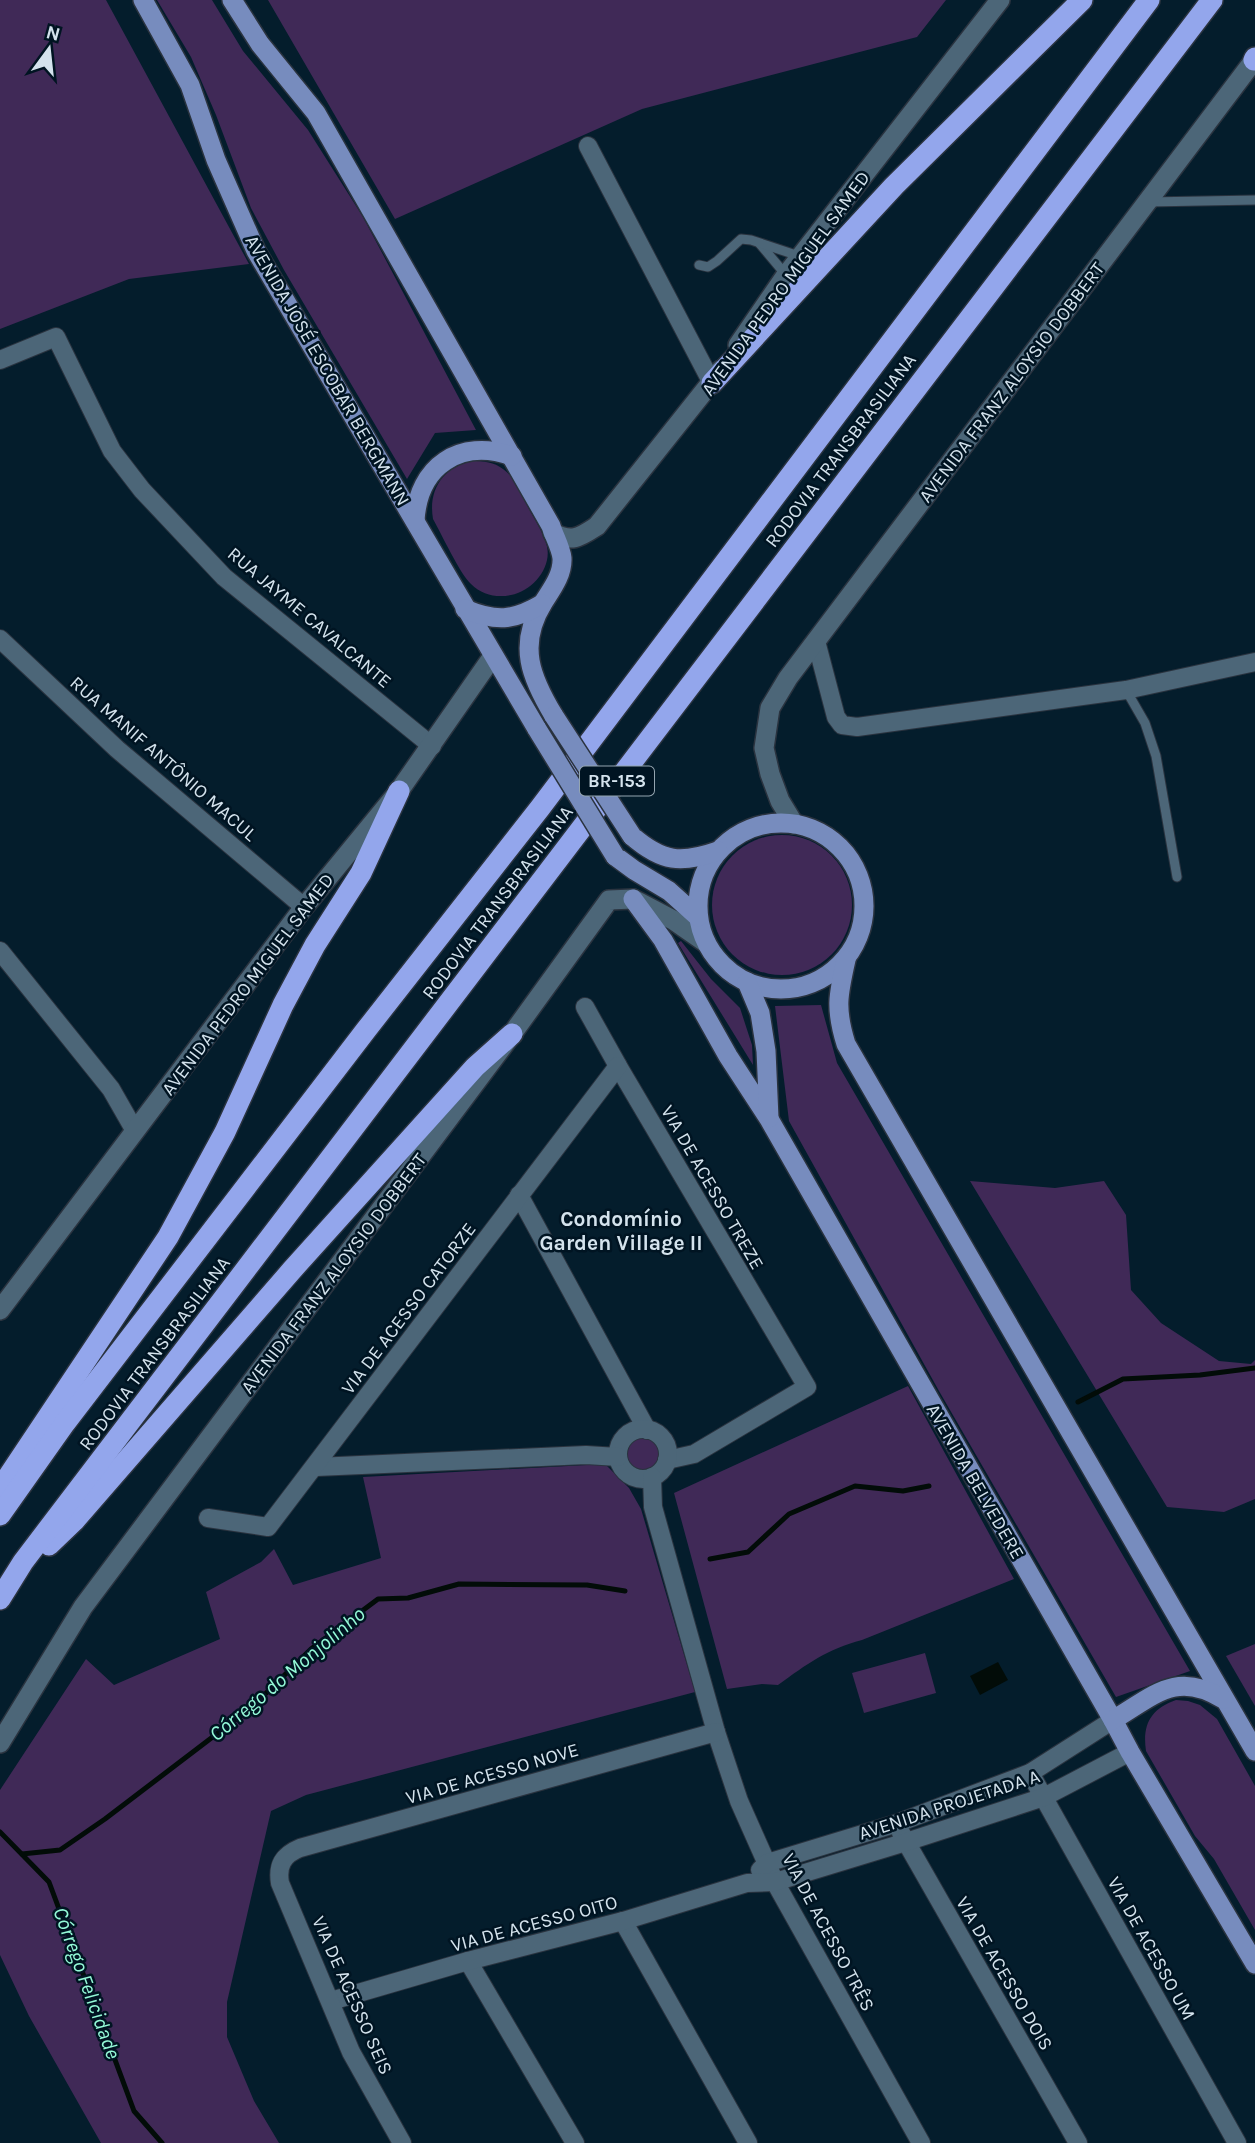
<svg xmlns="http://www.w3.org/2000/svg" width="1255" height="2143" viewBox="0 0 1255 2143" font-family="Karla,sans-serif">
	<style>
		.green { fill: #402957 }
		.water { fill: #020c08 }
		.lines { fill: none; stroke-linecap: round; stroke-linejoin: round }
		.stream { stroke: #020c08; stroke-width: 5 }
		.service-casing { stroke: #2a333f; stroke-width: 11 }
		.minor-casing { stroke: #2a333f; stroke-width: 20 }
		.secondary-casing { stroke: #2a333f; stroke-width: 22 }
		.primary-casing { stroke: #2a333f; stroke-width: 22 }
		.motorway-casing { stroke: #2a333f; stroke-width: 24 }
		.service { stroke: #4c6678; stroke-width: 9 }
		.minor { stroke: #4c6678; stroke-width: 18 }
		.secondary { stroke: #4c6678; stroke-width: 19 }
		.primary { stroke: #778cbe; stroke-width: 19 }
		.motorway { stroke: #93a6ec; stroke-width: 21 }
		.primary-bridge-casing { stroke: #2a333f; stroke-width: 22; stroke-linecap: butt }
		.primary-bridge { stroke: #778cbe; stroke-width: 19 }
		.labels { text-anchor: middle; stroke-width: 5; stroke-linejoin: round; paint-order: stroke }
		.shield { fill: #001422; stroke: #94a5b0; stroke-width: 2 }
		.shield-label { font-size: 18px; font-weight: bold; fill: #d4e3ed }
		.street-label { font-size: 19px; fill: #d4e3ed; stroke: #001422 }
		.neighbourhood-label { font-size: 21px; font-weight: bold; fill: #d4e3ed; stroke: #001422 }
		.water-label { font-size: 21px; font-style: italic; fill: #94fad8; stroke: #001422 }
	</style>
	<rect width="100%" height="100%" fill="#041d2c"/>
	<g class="green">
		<path d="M 0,0 L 106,0 L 249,264 L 129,279 L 0,329 Z"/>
		<path d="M 157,0 L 212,0 L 243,51 L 308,130 L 363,217 L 476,430 L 435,433 L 407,479 L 284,270 L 251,208 L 216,115 L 191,57 Z"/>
		<path d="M 268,0 L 946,0 L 917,37 L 642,109 L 395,219 Z"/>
		<path d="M 472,461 C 484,461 494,462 503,469 C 515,477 520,492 527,505 C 533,517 542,530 546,543 C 554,566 533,591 511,595 C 497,598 482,595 471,584 C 460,574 442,535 433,519 C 428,490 443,467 472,461 Z"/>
		<circle cx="782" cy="905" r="70"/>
		<path d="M 681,941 L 711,979 L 740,1008 L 752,1045 L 753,1065 L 678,943 Z"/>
		<path d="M 821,1005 L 837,1063 L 1190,1671 L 1116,1697 L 939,1391 L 789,1121 L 775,1006 Z"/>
		<path d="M 970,1181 L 1055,1188 L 1104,1181 L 1126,1215 L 1131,1290 L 1161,1323 L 1219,1361 L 1251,1364 L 1255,1360 L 1255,1499 L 1224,1512 L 1167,1507 Z"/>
		<path d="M 908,1386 L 1014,1579 L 862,1640 C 827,1649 807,1664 778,1685 L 762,1684 L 727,1689 L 674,1493 Z"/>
		<circle cx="643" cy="1455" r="17"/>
		<path d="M 605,1464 L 629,1488 L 641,1509 L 695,1692 L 306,1795 L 271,1811 L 227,2002 L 227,2037 L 254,2101 L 279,2143 L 101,2143 L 29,2016 L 0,1955 L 0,1790 L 86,1659 L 114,1685 L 220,1639 L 206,1592 L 261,1562 L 274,1549 L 293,1585 L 381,1558 L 363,1477 Z"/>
		<path d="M 1255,1644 L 1255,1706 L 1226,1656 Z"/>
		<path d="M 925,1653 L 936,1693 L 864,1713 L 852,1673 Z"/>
		<path d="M 1176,1700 L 1188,1701 L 1200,1705 L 1217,1719 L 1255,1786 L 1255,1930 L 1214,1859 L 1195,1836 L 1146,1751 C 1142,1724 1151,1709 1176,1700 Z"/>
	</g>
	<path class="water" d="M 998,1662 L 1008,1680 L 980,1695 L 970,1676 Z"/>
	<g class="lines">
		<g class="stream">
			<path d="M 1078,1402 L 1123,1379 L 1200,1375 L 1255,1368"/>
			<path d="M 710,1559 L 748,1552 L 789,1514 L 855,1486 L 903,1491 L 929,1486"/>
			<path d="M 0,1832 L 49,1882 L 134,2111 L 162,2143"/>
			<path d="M 22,1854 L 60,1850 L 105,1819 L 252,1707 L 311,1649 L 378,1599 L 408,1598 L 459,1584 L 587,1585 L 625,1591"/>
		</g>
		<defs>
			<g id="service">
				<path d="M 1148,202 L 1255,200"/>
				<path d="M 760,244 L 786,275"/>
				<path d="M 699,265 L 708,267 L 717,261 L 741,239 L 751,240 L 799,256"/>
				<path d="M 1126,690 L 1145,723 L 1156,756 L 1177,877"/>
			</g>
			<g id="minor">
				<path d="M 588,146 L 712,383"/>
				<path d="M 0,360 L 56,337 L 112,451 L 142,490 L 224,577 L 432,746"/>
				<path d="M 0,639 L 117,749 L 304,907"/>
				<path d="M 816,641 L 836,717 L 842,725 L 857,727 L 1126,690 L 1255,662"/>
				<path d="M 0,951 L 111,1089 L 135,1131"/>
				<path d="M 585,1007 L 618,1066 L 807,1387 L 694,1454 L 667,1460"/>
				<path d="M 519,1195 L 647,1430"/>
				<circle cx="643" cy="1454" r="25"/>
				<path d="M 316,1467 L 586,1455 L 618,1457"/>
				<path d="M 652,1477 L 653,1507 L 716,1732 L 739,1801 L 775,1882 L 921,2143"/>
				<path d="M 208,1518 L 268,1527 L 618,1066"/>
				<path d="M 1030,1773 L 1237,2143"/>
				<path d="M 901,1833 L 1078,2143"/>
				<path d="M 760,1870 L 767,1863 L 895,1824 L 1030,1773 L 1113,1720"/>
				<path d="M 623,1921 L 748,2143"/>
				<path d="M 468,1961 L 575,2143"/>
				<path d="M 331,2001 L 468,1961 L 623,1921 L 747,1883 L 775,1882 L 906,1842 L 1044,1797 L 1130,1752"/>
				<path d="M 402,2143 L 351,2052 L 280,1883 C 277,1865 283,1855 300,1848 L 716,1732"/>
			</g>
			<g id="secondary">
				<path d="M 738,345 L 786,275 L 1000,0"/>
				<path d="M 553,533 C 573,543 580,537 597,526 L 721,370"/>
				<path d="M 794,824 L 780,801 L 770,774 L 764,748 L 770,708 L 788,678 L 1255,59"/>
				<path d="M 0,1310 L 304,907 L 399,791 L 493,656"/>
				<path d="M 0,1743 L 83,1607 L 512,1034 L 609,900 L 633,899 L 673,920 L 706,943"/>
			</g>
			<g id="primary">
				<path d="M 143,0 L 190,85 L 216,160 L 256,251 L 537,729"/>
				<path d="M 232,0 L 260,44 L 316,113 L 551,526 C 554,536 561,548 562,558 C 563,575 551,590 543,603 C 517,645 531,678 554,716"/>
				<path d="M 415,521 C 418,466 460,438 512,456"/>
				<path d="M 465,609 C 496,622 513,621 542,604"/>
				<circle cx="781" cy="906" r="83"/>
				<path d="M 632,836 C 662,862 681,864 718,851"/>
				<path d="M 615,856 L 634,870 L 669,891 L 698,917"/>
				<path d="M 633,899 L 663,940 L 728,1056 L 769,1119 L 1113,1720 L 1130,1752 L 1255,1964"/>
				<path d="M 846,960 C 838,995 835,1009 846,1044 L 1255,1751"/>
				<path d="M 747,982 L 760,1013 L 766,1051 L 769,1118"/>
				<path d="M 1113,1720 C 1154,1696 1176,1670 1223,1699"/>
			</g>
			<g id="motorway">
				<path d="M 1254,60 L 1255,58"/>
				<path d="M 712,383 L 894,186 L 1082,0"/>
				<path d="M 0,1489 L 168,1237 L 225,1132 L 283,1005 L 315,945 L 361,873 L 399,791"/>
				<path d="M 0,1515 L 65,1423 L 366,1030 L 540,808 L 1149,0"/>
				<path d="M 49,1545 L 74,1521 L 292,1270 L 475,1067 L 512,1034"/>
				<path d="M 0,1599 L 23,1562 L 1212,0"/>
			</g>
		</defs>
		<use href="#service" class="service-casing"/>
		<use href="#minor" class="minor-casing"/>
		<use href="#secondary" class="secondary-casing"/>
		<use href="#primary" class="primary-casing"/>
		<use href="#motorway" class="motorway-casing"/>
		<use href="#service" class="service"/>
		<use href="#minor" class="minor"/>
		<use href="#secondary" class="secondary"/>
		<use href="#primary" class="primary"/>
		<use href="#motorway" class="motorway"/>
		<defs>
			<g id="primary-bridge">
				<path d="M 554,716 L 632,836"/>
				<path d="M 537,729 L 615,856"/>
			</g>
		</defs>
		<use href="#primary-bridge" class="primary-bridge-casing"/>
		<use href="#primary-bridge" class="primary-bridge"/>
	</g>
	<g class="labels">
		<rect class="shield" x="580" y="766.5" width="74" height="29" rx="5"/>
		<g class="shield-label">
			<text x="617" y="787">BR-153</text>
		</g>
		<g class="street-label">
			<text transform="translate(785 283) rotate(-54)" y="7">AVENIDA PEDRO MIGUEL SAMED</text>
			<text transform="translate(328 370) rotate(60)" y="7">AVENIDA JOSÉ ESCOBAR BERGMANN</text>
			<text transform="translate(1011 382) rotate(-53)" y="7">AVENIDA FRANZ ALOYSIO DOBBERT</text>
			<text transform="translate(840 450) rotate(-53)" y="7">RODOVIA TRANSBRASILIANA</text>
			<text transform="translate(310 617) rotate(40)" y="7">RUA JAYME CAVALCANTE</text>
			<text transform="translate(164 758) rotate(41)" y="7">RUA MANIF ANTÔNIO MACUL</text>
			<text transform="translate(497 902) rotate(-53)" y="7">RODOVIA TRANSBRASILIANA</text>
			<text transform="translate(247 984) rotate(-53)" y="7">AVENIDA PEDRO MIGUEL SAMED</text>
			<text transform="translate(713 1187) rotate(60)" y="7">VIA DE ACESSO TREZE</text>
			<text transform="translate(333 1273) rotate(-53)" y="7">AVENIDA FRANZ ALOYSIO DOBBERT</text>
			<text transform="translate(408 1308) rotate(-53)" y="7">VIA DE ACESSO CATORZE</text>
			<text transform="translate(154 1353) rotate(-53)" y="7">RODOVIA TRANSBRASILIANA</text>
			<text transform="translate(976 1481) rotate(60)" y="7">AVENIDA BELVEDERE</text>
			<text transform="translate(492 1773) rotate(-16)" y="7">VIA DE ACESSO NOVE</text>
			<text transform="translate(949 1804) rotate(-18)" y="7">AVENIDA PROJETADA A</text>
			<text transform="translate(534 1923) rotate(-15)" y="7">VIA DE ACESSO OITO</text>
			<text transform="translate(829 1932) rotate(62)" y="7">VIA DE ACESSO TRÊS</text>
			<text transform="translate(1152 1948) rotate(61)" y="7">VIA DE ACESSO UM</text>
			<text transform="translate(1005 1973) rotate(60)" y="7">VIA DE ACESSO DOIS</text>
			<text transform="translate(353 1995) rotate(66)" y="7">VIA DE ACESSO SEIS</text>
		</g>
		<g class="neighbourhood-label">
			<text x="621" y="1226">Condomínio<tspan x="621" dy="24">Garden Village II</tspan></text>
		</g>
		<g class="water-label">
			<text transform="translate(287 1674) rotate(-40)" y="7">Córrego do Monjolinho</text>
			<text transform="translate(87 1983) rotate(70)" y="7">Córrego Felicidade</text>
		</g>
	</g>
	<g transform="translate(49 49) rotate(15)" stroke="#001422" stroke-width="5" paint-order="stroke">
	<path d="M0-5L12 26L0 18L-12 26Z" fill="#d4e3ed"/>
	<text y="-10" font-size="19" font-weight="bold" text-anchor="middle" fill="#d4e3ed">N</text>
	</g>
</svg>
